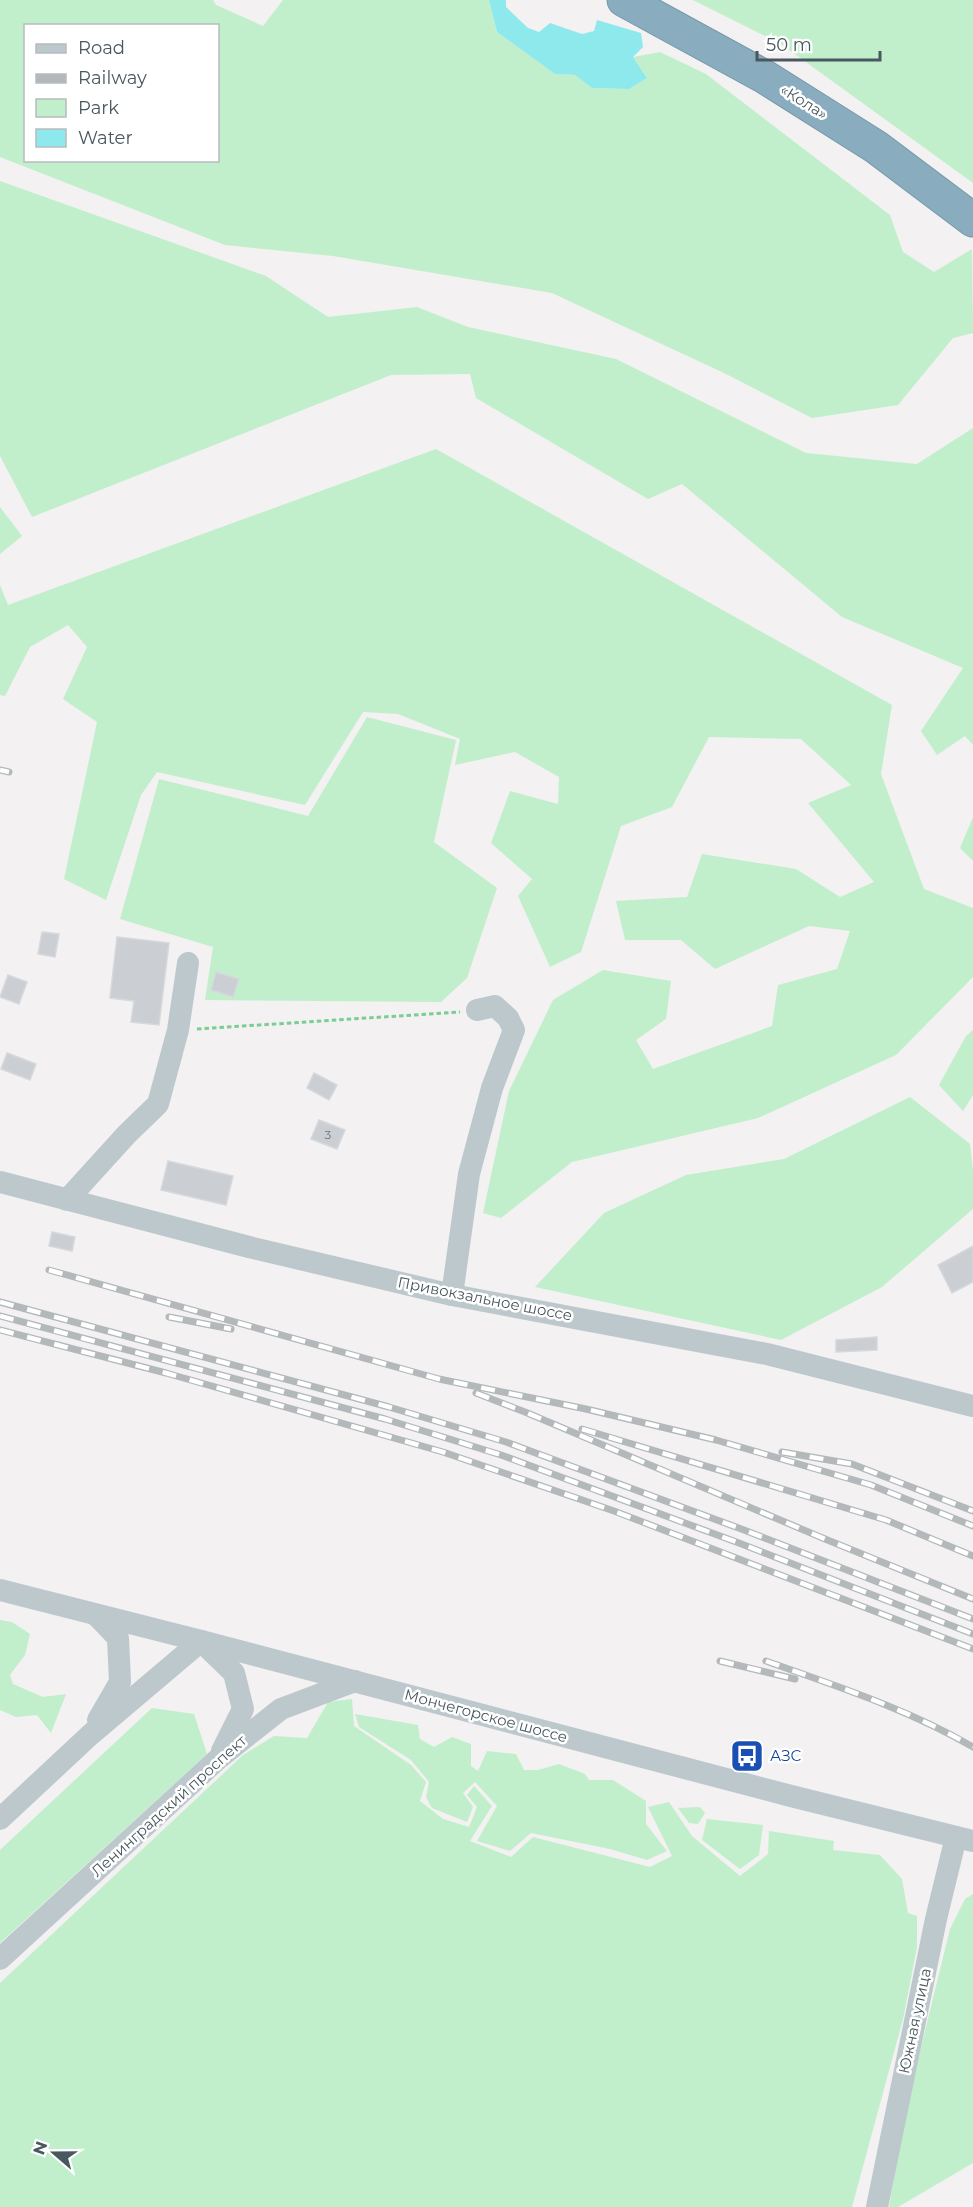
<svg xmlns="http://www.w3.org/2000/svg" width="973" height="2207" viewBox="0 0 973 2207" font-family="Montserrat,sans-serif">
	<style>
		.green { fill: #c1efcb; fill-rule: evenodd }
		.water { fill: #8ee9ec }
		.building { fill: #cbcfd3; stroke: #d5d8dc; stroke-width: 1.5 }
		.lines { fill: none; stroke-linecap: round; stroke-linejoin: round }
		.highway-casing { stroke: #7598ab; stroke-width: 35 }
		.path { stroke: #79cd95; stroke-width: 3; stroke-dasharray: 4.5 3; stroke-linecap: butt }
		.minor { stroke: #bdc8cd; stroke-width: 22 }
		.highway { stroke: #89adbf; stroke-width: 33 }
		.rail-casing { stroke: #b3b8bb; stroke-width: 7 }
		.rail { stroke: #fff; stroke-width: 4.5; stroke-dasharray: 14; stroke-linecap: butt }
		.labels { text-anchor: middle; stroke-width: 5; stroke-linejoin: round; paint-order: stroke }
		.number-label { font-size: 12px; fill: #6a767b }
		.street-label { font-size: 15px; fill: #49585e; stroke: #fff }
		.transit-label { font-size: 15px; fill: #164399; stroke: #fff; text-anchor: start }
	</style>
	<rect width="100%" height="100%" fill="#f3f1f1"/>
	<g class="green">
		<path d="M 0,0 L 213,0 L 216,5 L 263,26 L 283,0 L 489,0 L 497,32 L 555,74 L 575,75 L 592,88 L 629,89 L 647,78 L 633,57 L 660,52 L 706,74 L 890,215 L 903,252 L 934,272 L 972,249 L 973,333 L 953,338 L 898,405 L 812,418 L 724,373 L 552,293 L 333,256 L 225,245 L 0,157 ZM 26,26 L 218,26 L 218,160 L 26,160 Z"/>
		<path d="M 693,0 L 973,0 L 973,183 L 781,44 Z"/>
		<path d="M 0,181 L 266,276 L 328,317 L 417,307 L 468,327 L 616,359 L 806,453 L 917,464 L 973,428 L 973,745 L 965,736 L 937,755 L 921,731 L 963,668 L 842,617 L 682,484 L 648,499 L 476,398 L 470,374 L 391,375 L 32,517 L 0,456 Z"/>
		<path d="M 436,449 L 892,705 L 881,774 L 924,889 L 973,908 L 973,977 L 896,1055 L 758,1118 L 572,1162 L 501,1218 L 483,1213 L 509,1091 L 553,1000 L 603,970 L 671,981 L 666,1019 L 636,1040 L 653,1069 L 772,1026 L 778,985 L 837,969 L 850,931 L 809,926 L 715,969 L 681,940 L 625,940 L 616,901 L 687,897 L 702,854 L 796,869 L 840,897 L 874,882 L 808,803 L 851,785 L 801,739 L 709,737 L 672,807 L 621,826 L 581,952 L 550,967 L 518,896 L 532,879 L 491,843 L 510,791 L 558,804 L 559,777 L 515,752 L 455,765 L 460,739 L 398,714 L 363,712 L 305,805 L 157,772 L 141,795 L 106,900 L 64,879 L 97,722 L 63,699 L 87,647 L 68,625 L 30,647 L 5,696 L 0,695 L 0,585 L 8,605 Z"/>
		<path d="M 0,507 L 22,536 L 0,554 Z"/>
		<path d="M 367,717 L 456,740 L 434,842 L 497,888 L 467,978 L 441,1002 L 205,1000 L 213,947 L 120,919 L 159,779 L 308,816 Z"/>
		<path d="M 973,817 L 973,861 L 960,848 Z"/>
		<path d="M 973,1030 L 973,1095 L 963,1111 L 939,1085 L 966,1036 Z"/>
		<path d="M 910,1097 L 970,1144 L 973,1171 L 973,1209 L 882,1287 L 781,1340 L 535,1287 L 604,1213 L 686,1175 L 784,1159 Z"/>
		<path d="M 0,1620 L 12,1622 L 30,1634 L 25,1655 L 10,1675 L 13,1684 L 43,1697 L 66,1694 L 51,1733 L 37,1715 L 16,1717 L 0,1710 Z"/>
		<path d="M 352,1699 L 354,1726 L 411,1765 L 426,1782 L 420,1801 L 443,1819 L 469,1827 L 477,1807 L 467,1795 L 474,1786 L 492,1806 L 470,1841 L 511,1857 L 533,1837 L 650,1867 L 672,1856 L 648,1807 L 669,1802 L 692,1836 L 740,1876 L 768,1854 L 769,1831 L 834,1841 L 833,1850 L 880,1855 L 902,1879 L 908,1913 L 917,1916 L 917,1947 L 903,2019 L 852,2207 L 0,2207 L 0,1983 L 243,1755 L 274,1736 L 307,1738 L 328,1702 Z"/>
		<path d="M 152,1708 L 194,1714 L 207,1754 L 0,1943 L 0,1850 Z"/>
		<path d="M 355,1714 L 418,1725 L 420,1739 L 434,1747 L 452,1737 L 471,1744 L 471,1766 L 478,1771 L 487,1751 L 516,1754 L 524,1770 L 538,1770 L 559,1764 L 585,1774 L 589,1780 L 613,1780 L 646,1801 L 646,1824 L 667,1851 L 647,1860 L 610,1849 L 531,1833 L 510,1851 L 477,1841 L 497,1806 L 475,1782 L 463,1793 L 473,1807 L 467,1822 L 432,1808 L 426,1797 L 429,1782 L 411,1760 L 359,1727 Z"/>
		<path d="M 700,1807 L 705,1813 L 698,1824 L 689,1823 L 678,1808 Z"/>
		<path d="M 707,1819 L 763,1825 L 759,1855 L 740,1869 L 702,1840 Z"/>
		<path d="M 973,1894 L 973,2163 L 898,2207 L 889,2207 L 904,2117 L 950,1929 L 965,1899 Z"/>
	</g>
	<path class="water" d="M 489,0 L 506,0 L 506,7 L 528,28 L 539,32 L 550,23 L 582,34 L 594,31 L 597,20 L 641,33 L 643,47 L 633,57 L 647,78 L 629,89 L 592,88 L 575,75 L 555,74 L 497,32 Z"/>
	<g class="building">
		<path d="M 42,932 L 59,934 L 55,957 L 38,954 Z"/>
		<path d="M 117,937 L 169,943 L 159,1025 L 131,1022 L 134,1001 L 110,998 Z"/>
		<path d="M 216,972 L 239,979 L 233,997 L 211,990 Z"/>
		<path d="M 8,975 L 27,982 L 19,1004 L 0,997 Z"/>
		<path d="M 7,1053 L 36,1064 L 30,1080 L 1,1069 Z"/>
		<path d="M 314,1073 L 337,1085 L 329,1100 L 307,1088 Z"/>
		<path d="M 319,1120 L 345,1130 L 337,1149 L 311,1139 Z"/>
		<path d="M 168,1161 L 233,1176 L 226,1205 L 161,1190 Z"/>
		<path d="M 52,1232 L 75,1237 L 72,1251 L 49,1246 Z"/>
		<path d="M 973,1246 L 973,1282 L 952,1293 L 938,1265 Z"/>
		<path d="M 877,1337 L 877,1350 L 836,1352 L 836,1340 Z"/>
	</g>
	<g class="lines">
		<defs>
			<path id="highway" d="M 624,0 L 765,77 L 876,147 L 973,220"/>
		</defs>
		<use href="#highway" class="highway-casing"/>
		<path class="path" d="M 197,1029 L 460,1012"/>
		<g class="minor">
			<path d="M 0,1182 L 249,1247 L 452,1295 L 767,1354 L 973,1406"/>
			<path d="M 67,1200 L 127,1134 L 158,1104 L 178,1030 L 188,963"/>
			<path d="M 452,1295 L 469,1174 L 492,1088 L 514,1030 L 508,1018 L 495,1006 L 477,1010"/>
			<path d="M 0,1590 L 201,1641 L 791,1796 L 973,1841"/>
			<path d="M 97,1616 L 118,1638 L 120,1682 L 98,1720"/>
			<path d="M 0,1819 L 90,1735 L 201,1641 L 234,1673 L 243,1709 L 222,1751"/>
			<path d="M 0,1959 L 219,1758 L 281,1709 L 355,1681"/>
			<path d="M 877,2207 L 936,1919 L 956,1837"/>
		</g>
		<use href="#highway" class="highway"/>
		<defs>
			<g id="rail">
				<path d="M 0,770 L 9,772"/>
				<path d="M 49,1270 L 439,1379 L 586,1409 L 716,1440 L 871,1485 L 973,1526"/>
				<path d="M 0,1302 L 389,1407 L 506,1442 L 744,1530 L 973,1619"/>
				<path d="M 0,1316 L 385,1419 L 501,1455 L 739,1543 L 973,1634"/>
				<path d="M 169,1317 L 231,1329"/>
				<path d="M 0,1330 L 166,1373 L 443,1452 L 614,1511 L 973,1649"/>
				<path d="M 476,1393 L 525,1412 L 825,1539 L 973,1599"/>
				<path d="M 582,1429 L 886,1520 L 973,1556"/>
				<path d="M 782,1452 L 852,1464 L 973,1511"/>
				<path d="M 720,1661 L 795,1679"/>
				<path d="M 766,1661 C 836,1686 908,1709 973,1747"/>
			</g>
		</defs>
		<use href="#rail" class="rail-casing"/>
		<use href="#rail" class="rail"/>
	</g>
	<defs>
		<symbol id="bus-square" viewBox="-11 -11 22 22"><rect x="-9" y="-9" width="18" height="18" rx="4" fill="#1a4fb4" stroke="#fff"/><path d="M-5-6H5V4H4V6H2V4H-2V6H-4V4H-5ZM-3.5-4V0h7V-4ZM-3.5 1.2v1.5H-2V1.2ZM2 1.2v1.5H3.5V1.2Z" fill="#fff"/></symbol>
	</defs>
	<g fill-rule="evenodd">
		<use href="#bus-square" x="728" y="1737" width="38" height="38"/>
	</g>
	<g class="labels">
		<g class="number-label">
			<text x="328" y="1139">3</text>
		</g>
		<g class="street-label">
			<text transform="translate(804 102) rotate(32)" y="5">«Кола»</text>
			<text transform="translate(485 1299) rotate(11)" y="5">Привокзальное шоссе</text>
			<text transform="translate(486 1716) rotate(15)" y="5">Мончегорское шоссе</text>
			<text transform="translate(169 1806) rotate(-42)" y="5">Ленинградский проспект</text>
			<text transform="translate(915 2021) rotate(-78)" y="5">Южная улица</text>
		</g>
		<g class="transit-label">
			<text x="770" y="1761">АЗС</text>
		</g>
	</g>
	<rect x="24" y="24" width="195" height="138" fill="#ffffff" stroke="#b6bcbf" stroke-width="1.5"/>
	<rect x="36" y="44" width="30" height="9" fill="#bdc8cd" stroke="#b6bcbf" stroke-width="1.5"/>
	<text x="78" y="54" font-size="18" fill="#49585e">Road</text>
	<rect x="36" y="74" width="30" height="9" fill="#b3b8bb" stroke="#b6bcbf" stroke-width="1.5"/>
	<text x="78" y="84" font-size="18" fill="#49585e">Railway</text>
	<rect x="36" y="99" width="30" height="18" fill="#c1efcb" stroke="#b6bcbf" stroke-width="1.5"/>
	<text x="78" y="114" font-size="18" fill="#49585e">Park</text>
	<rect x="36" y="129" width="30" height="18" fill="#8ee9ec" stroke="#b6bcbf" stroke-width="1.5"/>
	<text x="78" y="144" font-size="18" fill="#49585e">Water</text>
	<g transform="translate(54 2153) rotate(290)" stroke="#ffffff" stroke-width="4.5" paint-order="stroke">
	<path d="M0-4.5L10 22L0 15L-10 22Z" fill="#49585e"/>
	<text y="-9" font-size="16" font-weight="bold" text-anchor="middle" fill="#49585e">N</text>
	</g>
	<path d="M757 51v9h123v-9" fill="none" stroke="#49585e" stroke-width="3"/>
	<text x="766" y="51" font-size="18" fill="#49585e" stroke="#ffffff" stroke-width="4.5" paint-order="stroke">50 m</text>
</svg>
